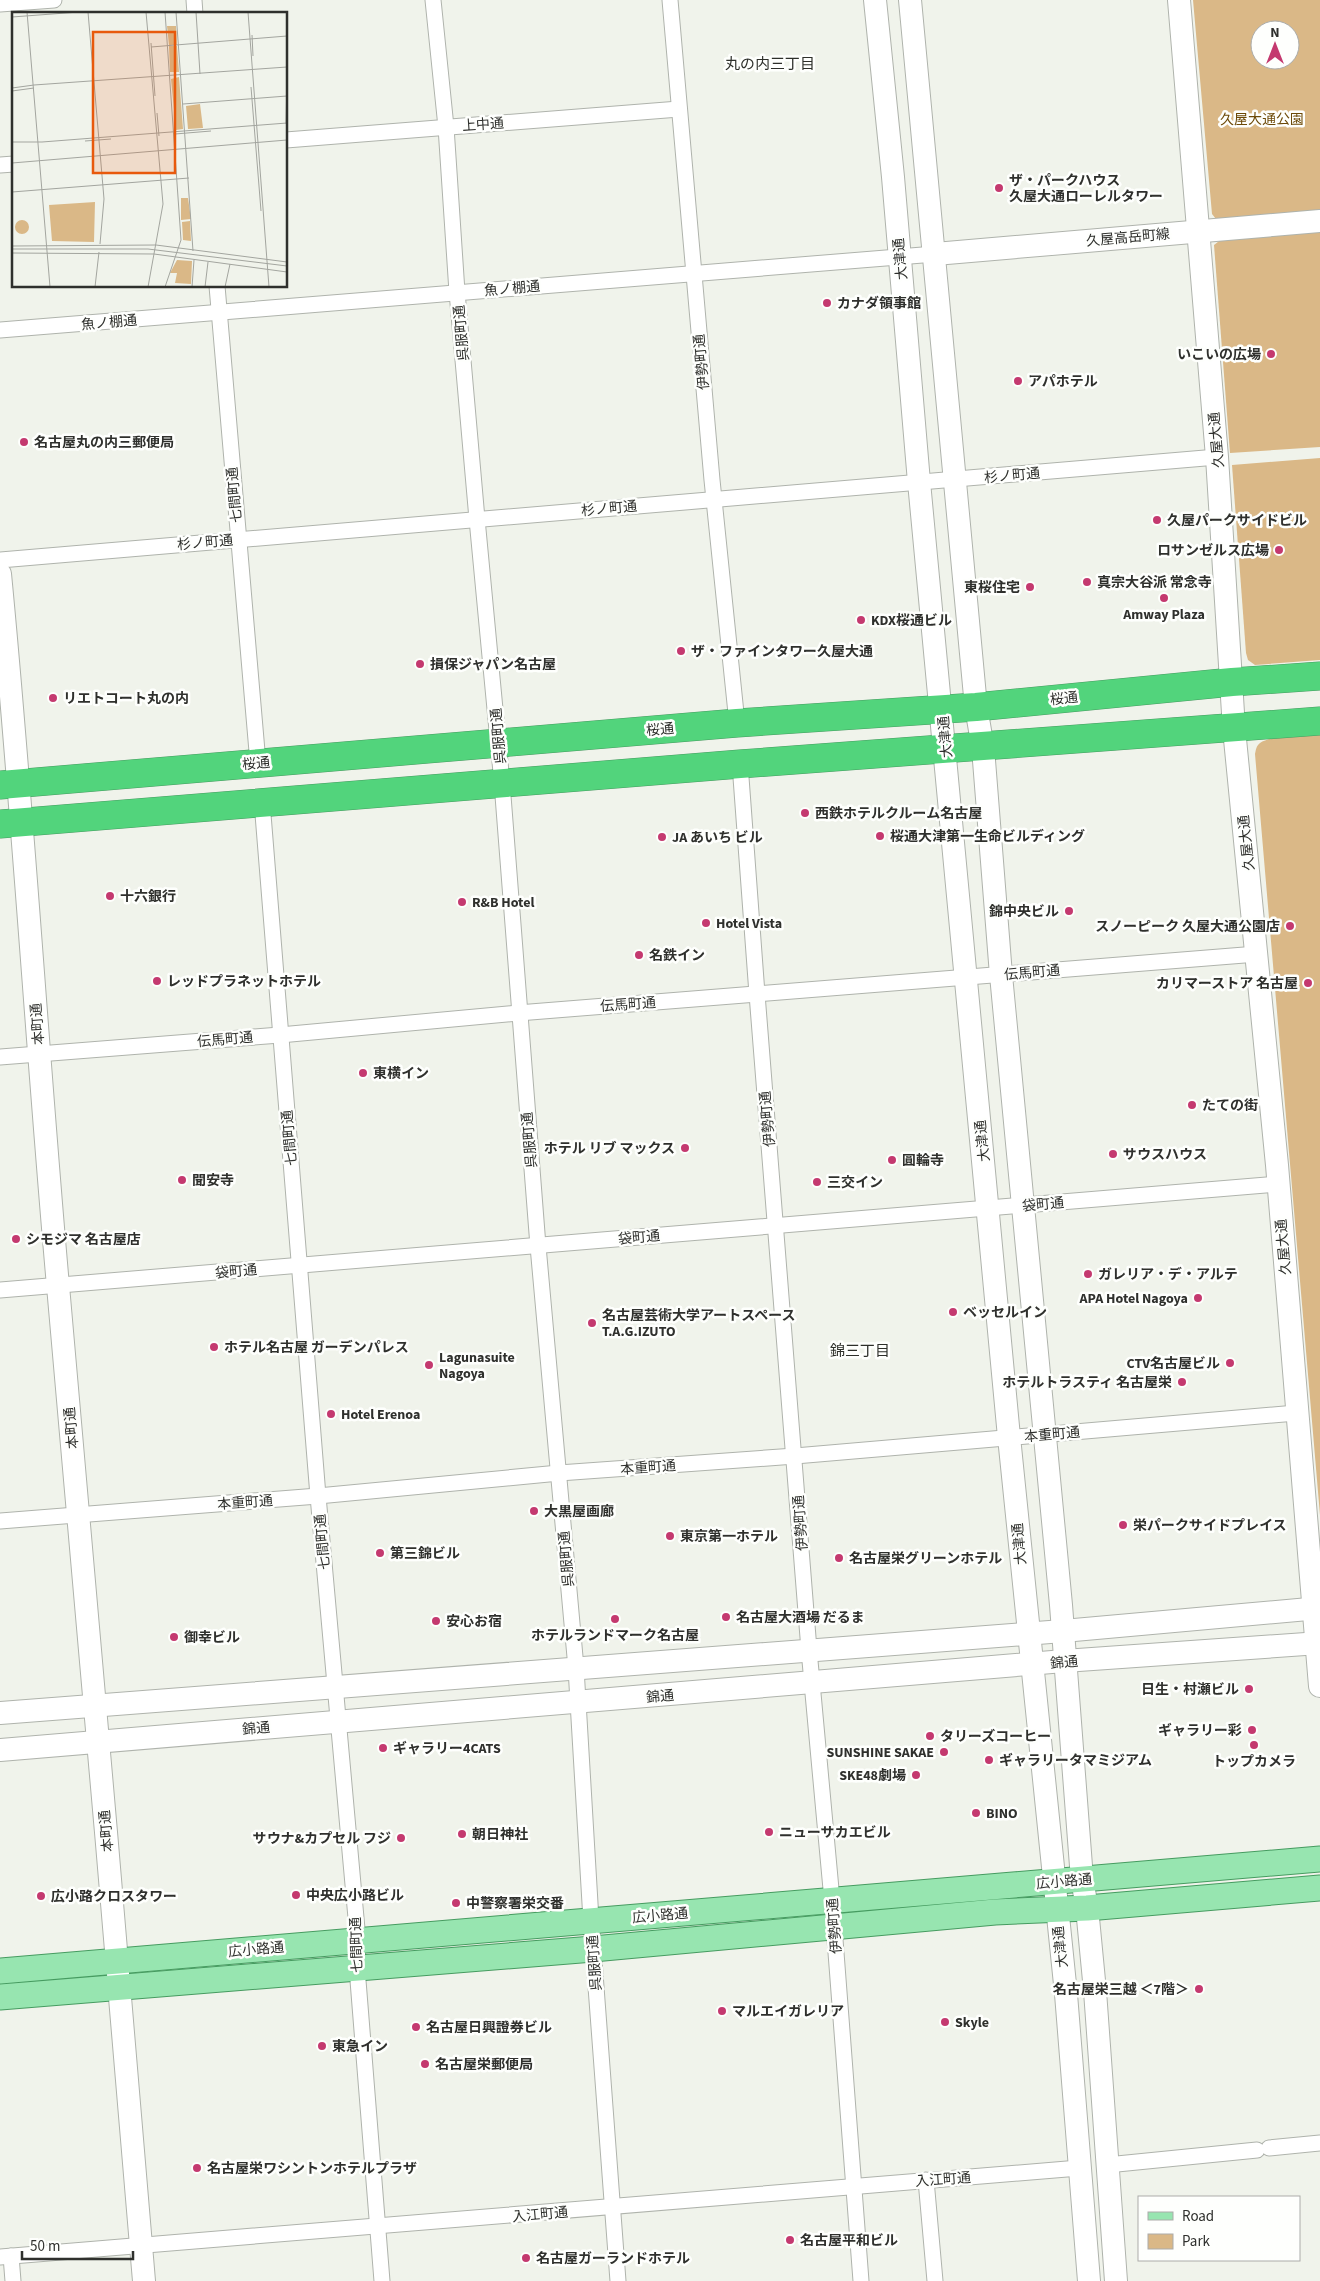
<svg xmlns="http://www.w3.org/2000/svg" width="1320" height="2281" viewBox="0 0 1320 2281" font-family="'Source Sans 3','Noto Sans JP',sans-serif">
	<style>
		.green { fill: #dab887; fill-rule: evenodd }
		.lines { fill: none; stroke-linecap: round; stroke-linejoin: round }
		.street-casing { stroke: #afb3ac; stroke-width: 17 }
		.secondary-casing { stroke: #afb3ac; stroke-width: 24 }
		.primary-casing { stroke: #469b60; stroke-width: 27 }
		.highway-casing { stroke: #469b60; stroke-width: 29 }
		.street { stroke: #fff; stroke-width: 15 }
		.secondary { stroke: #fff; stroke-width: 22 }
		.primary { stroke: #97e5b0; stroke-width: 25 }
		.highway { stroke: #52d47c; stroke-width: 28 }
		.poi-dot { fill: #c4396f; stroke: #fefffd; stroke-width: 2 }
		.labels { text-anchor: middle; stroke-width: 5; stroke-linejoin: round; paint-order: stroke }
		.park-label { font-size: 14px; fill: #6c4907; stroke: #fefffd }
		.street-label { font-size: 14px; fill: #2f302d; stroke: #fefffd }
		.poi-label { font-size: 14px; font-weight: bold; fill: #2f302d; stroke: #fefffd; text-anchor: start }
		.neighbourhood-label { font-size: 15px; fill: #2d2f2a; stroke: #fefffd }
		.inset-road { fill: none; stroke: #a3a59f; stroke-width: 1 }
		.view { fill: #e8590c; fill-opacity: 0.15; stroke: #e8590c; stroke-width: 2.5 }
		.inset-edge { fill: none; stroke: #2f302d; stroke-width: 2.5 }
	</style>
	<rect width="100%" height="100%" fill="#f0f3eb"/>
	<g class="green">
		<path d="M 1193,0 L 1320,0 L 1320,211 L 1216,219 L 1212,214 ZM 1260,30 L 1290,30 L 1290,60 L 1260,60 Z"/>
		<path d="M 1320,230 L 1320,447 L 1230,453 L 1214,245 L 1223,238 Z"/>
		<path d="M 1320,458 L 1320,660 L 1255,665 L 1248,660 L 1246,653 L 1232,465 Z"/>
		<path d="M 1320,735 L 1320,1515 L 1255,754 C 1256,750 1256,746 1260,743 C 1271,735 1306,736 1320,735 Z"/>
	</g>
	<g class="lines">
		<defs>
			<g id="street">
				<path d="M 194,0 L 195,14"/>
				<path d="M 433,0 L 446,127 L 457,292 L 477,519 L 502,783 L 538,1246 L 576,1668 L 591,1920 L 618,2281"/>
				<path d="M 670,0 L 712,480 L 737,723"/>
				<path d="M 0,4 L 54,0"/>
				<path d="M 286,140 L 679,109"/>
				<path d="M 0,165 L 14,164"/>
				<path d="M 217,286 L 258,763"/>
				<path d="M 0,330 L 935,254"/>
				<path d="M 0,560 L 1217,457"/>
				<path d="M 740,764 L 757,994 L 809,1650 L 832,1900 L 861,2281"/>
				<path d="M 262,802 L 318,1496 L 358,1940 L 357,1968 L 382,2281"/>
				<path d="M 0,1057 L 280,1035 L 518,1013 L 1257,954"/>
				<path d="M 0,1290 L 1278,1184"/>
				<path d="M 0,1521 L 318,1496 L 559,1473 L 795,1456 L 1296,1413"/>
				<path d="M 1269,2148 L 1320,2143"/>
				<path d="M 1107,2165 L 1257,2150"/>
				<path d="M 926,2180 L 935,2281"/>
				<path d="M 11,2256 L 13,2281"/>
				<path d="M 0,2257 L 1079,2168"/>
			</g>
			<g id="secondary">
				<path d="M 875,0 L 893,177 L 919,482 L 1009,1437 L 1066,1994 L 1089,2281"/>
				<path d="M 910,0 L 976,707 L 983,748 L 1001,975 L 1061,1605 L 1082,1879 L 1087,1908 L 1095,1991 L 1116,2281"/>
				<path d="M 1179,0 L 1217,457 L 1234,729 L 1277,1165 L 1320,1686"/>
				<path d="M 935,254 L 1320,221"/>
				<path d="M 0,574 C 23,811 37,1049 58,1286 C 87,1618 117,1949 144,2281"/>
				<path d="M 0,1713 L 1063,1631 L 1320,1608"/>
				<path d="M 0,1750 L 1064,1661 L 1320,1643"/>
			</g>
			<g id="primary">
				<path d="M 0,1971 L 1320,1859"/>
				<path d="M 0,1997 L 593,1949 L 995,1912 L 1087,1908 L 1320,1888"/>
			</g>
			<g id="highway">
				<path d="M 0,785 L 737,723 L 976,707 L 1232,682 L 1320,676"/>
				<path d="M 0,824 L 740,764 L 1320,721"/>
			</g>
		</defs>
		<use href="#street" class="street-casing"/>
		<use href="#secondary" class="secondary-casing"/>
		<use href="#primary" class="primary-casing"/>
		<use href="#highway" class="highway-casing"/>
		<use href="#street" class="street"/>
		<use href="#secondary" class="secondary"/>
		<use href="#primary" class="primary"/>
		<use href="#highway" class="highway"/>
	</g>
	<g class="poi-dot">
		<circle cx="999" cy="188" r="5"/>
		<circle cx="827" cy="303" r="5"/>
		<circle cx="1271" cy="354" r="5"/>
		<circle cx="1018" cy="381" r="5"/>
		<circle cx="24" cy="442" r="5"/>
		<circle cx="1157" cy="520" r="5"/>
		<circle cx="1279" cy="550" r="5"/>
		<circle cx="1087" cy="582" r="5"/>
		<circle cx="1030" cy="587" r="5"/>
		<circle cx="1164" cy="598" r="5"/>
		<circle cx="861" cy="620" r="5"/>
		<circle cx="681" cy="651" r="5"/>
		<circle cx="420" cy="664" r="5"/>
		<circle cx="53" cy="698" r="5"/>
		<circle cx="805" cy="813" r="5"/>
		<circle cx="880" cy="836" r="5"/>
		<circle cx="662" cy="837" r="5"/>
		<circle cx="110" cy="896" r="5"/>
		<circle cx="462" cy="902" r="5"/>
		<circle cx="1069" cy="911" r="5"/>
		<circle cx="706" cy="923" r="5"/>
		<circle cx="1290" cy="926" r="5"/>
		<circle cx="639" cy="955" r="5"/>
		<circle cx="157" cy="981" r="5"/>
		<circle cx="1308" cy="983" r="5"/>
		<circle cx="363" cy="1073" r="5"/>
		<circle cx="1192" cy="1105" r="5"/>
		<circle cx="685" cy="1148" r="5"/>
		<circle cx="1113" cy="1154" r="5"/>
		<circle cx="892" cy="1160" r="5"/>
		<circle cx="182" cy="1180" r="5"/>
		<circle cx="817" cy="1182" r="5"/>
		<circle cx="16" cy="1239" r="5"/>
		<circle cx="1088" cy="1274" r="5"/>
		<circle cx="1198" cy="1298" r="5"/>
		<circle cx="953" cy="1312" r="5"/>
		<circle cx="592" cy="1323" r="5"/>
		<circle cx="214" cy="1347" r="5"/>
		<circle cx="1230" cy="1363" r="5"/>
		<circle cx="429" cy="1365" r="5"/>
		<circle cx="1182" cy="1382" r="5"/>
		<circle cx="331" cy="1414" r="5"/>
		<circle cx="534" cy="1511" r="5"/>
		<circle cx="1123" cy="1525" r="5"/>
		<circle cx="670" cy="1536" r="5"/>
		<circle cx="380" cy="1553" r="5"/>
		<circle cx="839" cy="1558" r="5"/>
		<circle cx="726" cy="1617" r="5"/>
		<circle cx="615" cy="1619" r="5"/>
		<circle cx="436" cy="1621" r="5"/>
		<circle cx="174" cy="1637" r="5"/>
		<circle cx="1249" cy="1689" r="5"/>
		<circle cx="1252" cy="1730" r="5"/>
		<circle cx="930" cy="1736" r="5"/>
		<circle cx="1254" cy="1745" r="5"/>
		<circle cx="383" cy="1748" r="5"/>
		<circle cx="944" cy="1752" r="5"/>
		<circle cx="989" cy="1760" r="5"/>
		<circle cx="916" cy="1775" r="5"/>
		<circle cx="976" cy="1813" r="5"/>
		<circle cx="769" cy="1832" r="5"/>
		<circle cx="462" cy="1834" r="5"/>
		<circle cx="401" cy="1838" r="5"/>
		<circle cx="296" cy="1895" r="5"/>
		<circle cx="41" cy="1896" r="5"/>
		<circle cx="456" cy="1903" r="5"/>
		<circle cx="1199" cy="1989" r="5"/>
		<circle cx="722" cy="2011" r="5"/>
		<circle cx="945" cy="2022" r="5"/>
		<circle cx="416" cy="2027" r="5"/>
		<circle cx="322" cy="2046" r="5"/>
		<circle cx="425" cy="2064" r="5"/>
		<circle cx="197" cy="2168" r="5"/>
		<circle cx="790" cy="2240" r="5"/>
		<circle cx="526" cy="2258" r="5"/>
	</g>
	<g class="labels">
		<g class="park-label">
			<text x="1262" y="124">久屋大通公園</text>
		</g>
		<g class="street-label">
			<text transform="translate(483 124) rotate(-4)" y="5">上中通</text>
			<text transform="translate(1128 237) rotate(-5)" y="5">久屋高岳町線</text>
			<text transform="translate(900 259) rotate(-95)" y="5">大津通</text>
			<text transform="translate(512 288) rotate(-5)" y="5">魚ノ棚通</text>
			<text transform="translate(109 322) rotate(-5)" y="5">魚ノ棚通</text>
			<text transform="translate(461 333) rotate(-95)" y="5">呉服町通</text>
			<text transform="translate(701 362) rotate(-95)" y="5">伊勢町通</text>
			<text transform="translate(1216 440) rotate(-95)" y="5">久屋大通</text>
			<text transform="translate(1012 475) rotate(-5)" y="5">杉ノ町通</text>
			<text transform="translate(234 495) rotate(-95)" y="5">七間町通</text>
			<text transform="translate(609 508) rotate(-5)" y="5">杉ノ町通</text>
			<text transform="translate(205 542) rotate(-5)" y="5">杉ノ町通</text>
			<text transform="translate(1064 698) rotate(-6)" y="5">桜通</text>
			<text transform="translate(660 729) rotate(-5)" y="5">桜通</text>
			<text transform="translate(498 736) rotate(-95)" y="5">呉服町通</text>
			<text transform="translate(945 737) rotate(-95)" y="5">大津通</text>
			<text transform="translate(256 763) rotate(-5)" y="5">桜通</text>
			<text transform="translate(1246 843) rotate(-96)" y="5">久屋大通</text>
			<text transform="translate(1032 972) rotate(-5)" y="5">伝馬町通</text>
			<text transform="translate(628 1004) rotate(-4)" y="5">伝馬町通</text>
			<text transform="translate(37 1024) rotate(-94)" y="5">本町通</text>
			<text transform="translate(225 1039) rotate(-5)" y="5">伝馬町通</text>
			<text transform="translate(767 1119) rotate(-95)" y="5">伊勢町通</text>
			<text transform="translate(289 1138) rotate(-95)" y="5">七間町通</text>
			<text transform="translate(529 1140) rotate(-95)" y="5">呉服町通</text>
			<text transform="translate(982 1141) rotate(-96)" y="5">大津通</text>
			<text transform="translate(1043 1204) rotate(-5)" y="5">袋町通</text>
			<text transform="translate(639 1237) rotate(-5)" y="5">袋町通</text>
			<text transform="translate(1283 1247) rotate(-95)" y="5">久屋大通</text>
			<text transform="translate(236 1271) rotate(-5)" y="5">袋町通</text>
			<text transform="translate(71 1428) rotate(-95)" y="5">本町通</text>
			<text transform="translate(1052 1434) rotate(-5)" y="5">本重町通</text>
			<text transform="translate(648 1467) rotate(-4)" y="5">本重町通</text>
			<text transform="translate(245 1502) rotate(-4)" y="5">本重町通</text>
			<text transform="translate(800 1523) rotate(-94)" y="5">伊勢町通</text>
			<text transform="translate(322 1542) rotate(-95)" y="5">七間町通</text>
			<text transform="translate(1019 1544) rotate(-95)" y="5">大津通</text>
			<text transform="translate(566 1559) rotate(-95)" y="5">呉服町通</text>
			<text transform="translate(1064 1662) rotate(-5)" y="5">錦通</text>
			<text transform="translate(660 1696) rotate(-5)" y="5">錦通</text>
			<text transform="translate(256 1728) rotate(-5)" y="5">錦通</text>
			<text transform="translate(106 1831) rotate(-95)" y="5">本町通</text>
			<text transform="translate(1064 1881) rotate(-5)" y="5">広小路通</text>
			<text transform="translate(660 1915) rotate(-5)" y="5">広小路通</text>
			<text transform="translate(834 1926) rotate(-94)" y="5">伊勢町通</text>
			<text transform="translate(356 1945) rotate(-92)" y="5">七間町通</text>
			<text transform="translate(1060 1947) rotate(-96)" y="5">大津通</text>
			<text transform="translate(256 1949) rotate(-5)" y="5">広小路通</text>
			<text transform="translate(594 1963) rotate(-94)" y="5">呉服町通</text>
			<text transform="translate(943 2179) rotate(-4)" y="5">入江町通</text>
			<text transform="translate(540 2214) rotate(-5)" y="5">入江町通</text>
		</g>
		<g class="poi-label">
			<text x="1009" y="185">ザ・パークハウス<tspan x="1009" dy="16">久屋大通ローレルタワー</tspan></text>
			<text x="837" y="308">カナダ領事館</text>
			<text x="1261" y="359" text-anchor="end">いこいの広場</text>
			<text x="1028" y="386">アパホテル</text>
			<text x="34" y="447">名古屋丸の内三郵便局</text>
			<text x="1167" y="525">久屋パークサイドビル</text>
			<text x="1269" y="555" text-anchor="end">ロサンゼルス広場</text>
			<text x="1097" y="587">真宗大谷派 常念寺</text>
			<text x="1020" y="592" text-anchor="end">東桜住宅</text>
			<text x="1164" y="619" text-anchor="middle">Amway Plaza</text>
			<text x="871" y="625">KDX桜通ビル</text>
			<text x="691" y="656">ザ・ファインタワー久屋大通</text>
			<text x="430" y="669">損保ジャパン名古屋</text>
			<text x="63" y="703">リエトコート丸の内</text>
			<text x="815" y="818">西鉄ホテルクルーム名古屋</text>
			<text x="890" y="841">桜通大津第一生命ビルディング</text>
			<text x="672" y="842">JA あいち ビル</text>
			<text x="120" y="901">十六銀行</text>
			<text x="472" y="907">R&amp;B Hotel</text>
			<text x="1059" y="916" text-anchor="end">錦中央ビル</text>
			<text x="716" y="928">Hotel Vista</text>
			<text x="1280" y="931" text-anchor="end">スノーピーク 久屋大通公園店</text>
			<text x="649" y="960">名鉄イン</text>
			<text x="167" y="986">レッドプラネットホテル</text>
			<text x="1298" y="988" text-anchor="end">カリマーストア 名古屋</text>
			<text x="373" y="1078">東横イン</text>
			<text x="1202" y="1110">たての街</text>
			<text x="675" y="1153" text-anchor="end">ホテル リブ マックス</text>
			<text x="1123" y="1159">サウスハウス</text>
			<text x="902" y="1165">圓輪寺</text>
			<text x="192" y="1185">聞安寺</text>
			<text x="827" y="1187">三交イン</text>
			<text x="26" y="1244">シモジマ 名古屋店</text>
			<text x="1098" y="1279">ガレリア・デ・アルテ</text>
			<text x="1188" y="1303" text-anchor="end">APA Hotel Nagoya</text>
			<text x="963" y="1317">ベッセルイン</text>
			<text x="602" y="1320">名古屋芸術大学アートスペース<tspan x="602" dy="16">T.A.G.IZUTO</tspan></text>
			<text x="224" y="1352">ホテル名古屋 ガーデンパレス</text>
			<text x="439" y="1362">Lagunasuite<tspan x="439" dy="16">Nagoya</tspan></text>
			<text x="1220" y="1368" text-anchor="end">CTV名古屋ビル</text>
			<text x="1172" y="1387" text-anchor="end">ホテルトラスティ 名古屋栄</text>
			<text x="341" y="1419">Hotel Erenoa</text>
			<text x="544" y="1516">大黒屋画廊</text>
			<text x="1133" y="1530">栄パークサイドプレイス</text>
			<text x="680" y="1541">東京第一ホテル</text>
			<text x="390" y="1558">第三錦ビル</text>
			<text x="849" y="1563">名古屋栄グリーンホテル</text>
			<text x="736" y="1622">名古屋大酒場 だるま</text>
			<text x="446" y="1626">安心お宿</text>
			<text x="615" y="1640" text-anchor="middle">ホテルランドマーク名古屋</text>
			<text x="184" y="1642">御幸ビル</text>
			<text x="1239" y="1694" text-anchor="end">日生・村瀬ビル</text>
			<text x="1242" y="1735" text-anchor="end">ギャラリー彩</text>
			<text x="940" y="1741">タリーズコーヒー</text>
			<text x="393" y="1753">ギャラリー4CATS</text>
			<text x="934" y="1757" text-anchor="end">SUNSHINE SAKAE</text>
			<text x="999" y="1765">ギャラリータマミジアム</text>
			<text x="1254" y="1766" text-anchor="middle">トップカメラ</text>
			<text x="906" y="1780" text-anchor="end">SKE48劇場</text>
			<text x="986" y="1818">BINO</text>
			<text x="779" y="1837">ニューサカエビル</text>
			<text x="472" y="1839">朝日神社</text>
			<text x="391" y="1843" text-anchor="end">サウナ&amp;カプセル フジ</text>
			<text x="306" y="1900">中央広小路ビル</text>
			<text x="51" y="1901">広小路クロスタワー</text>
			<text x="466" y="1908">中警察署栄交番</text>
			<text x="1189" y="1994" text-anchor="end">名古屋栄三越 ＜7階＞</text>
			<text x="732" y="2016">マルエイガレリア</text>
			<text x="955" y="2027">Skyle</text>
			<text x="426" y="2032">名古屋日興證券ビル</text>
			<text x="332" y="2051">東急イン</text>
			<text x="435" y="2069">名古屋栄郵便局</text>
			<text x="207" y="2173">名古屋栄ワシントンホテルプラザ</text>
			<text x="800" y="2245">名古屋平和ビル</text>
			<text x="536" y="2263">名古屋ガーランドホテル</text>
		</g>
		<g class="neighbourhood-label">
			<text x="770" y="69">丸の内三丁目</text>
			<text x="860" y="1356">錦三丁目</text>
		</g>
	</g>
	<g transform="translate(12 12)">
		<rect width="275" height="275" fill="#f0f3eb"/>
		<path d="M 155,14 L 164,14 L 165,33 L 157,33 ZM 157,34 L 165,34 L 167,60 L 158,60 ZM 167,65 L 171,117 L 164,118 L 159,67 ZM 188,92 L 191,116 L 176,117 L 174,94 ZM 169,186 L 176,186 L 179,207 L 169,208 ZM 83,190 L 82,230 L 40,229 L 37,193 ZM3 215a7 7 0 1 1 14 0a7 7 0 1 1-14 0ZM 178,209 L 179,229 L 171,228 L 170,210 ZM 165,248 L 180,249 L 179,272 L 163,271 L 165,261 L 158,261 Z" fill="#dab887"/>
		<path class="inset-road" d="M 15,0 L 38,275M 76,0 L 92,187 L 88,232M 134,0 L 151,192 L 136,275M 164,0 L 181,239M 184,0 L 188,62M 236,0 L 257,275M 0,5 L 67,0M 240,23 L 241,44M 139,31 L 143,84M 139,35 L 275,24M 22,73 L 275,55M 239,75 L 249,199M 0,76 L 22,73M 0,79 L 22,76M 171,92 L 275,84M 145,101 L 147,124M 274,112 L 275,67M 163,122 L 199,119M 73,129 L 99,127M 0,130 L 30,130 L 275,111M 0,151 L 275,128M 0,180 L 177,166M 0,234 L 144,233 L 275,250M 0,237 L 136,237 L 275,254M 0,241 L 142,242 L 275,260M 83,275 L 87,240M 153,275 L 169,228 L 153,0M 180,275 L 182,248M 193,275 L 196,250M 213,275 L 218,252"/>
		<path class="view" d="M 81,20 L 163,20 L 163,161 L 81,161 Z"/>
		<rect width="275" height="275" class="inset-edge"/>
	</g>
	<rect x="1138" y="2196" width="162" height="65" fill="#fefffd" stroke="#abacaa"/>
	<rect x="1148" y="2212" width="25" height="8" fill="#97e5b0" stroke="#abacaa"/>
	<text x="1182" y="2221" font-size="15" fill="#2f302d">Road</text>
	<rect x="1148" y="2234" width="25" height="15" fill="#dab887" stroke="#abacaa"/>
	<text x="1182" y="2246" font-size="15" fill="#2f302d">Park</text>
	<g transform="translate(1275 45)"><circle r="24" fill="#fefffd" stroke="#abacaa"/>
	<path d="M0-4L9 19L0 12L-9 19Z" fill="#c4396f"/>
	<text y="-8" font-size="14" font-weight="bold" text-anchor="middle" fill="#2f302d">N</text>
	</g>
	<path d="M22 2251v8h111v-8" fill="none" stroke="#2f302d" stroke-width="2.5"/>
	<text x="30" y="2251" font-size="15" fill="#2f302d" stroke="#fefffd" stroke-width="4" paint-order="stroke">50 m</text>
</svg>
